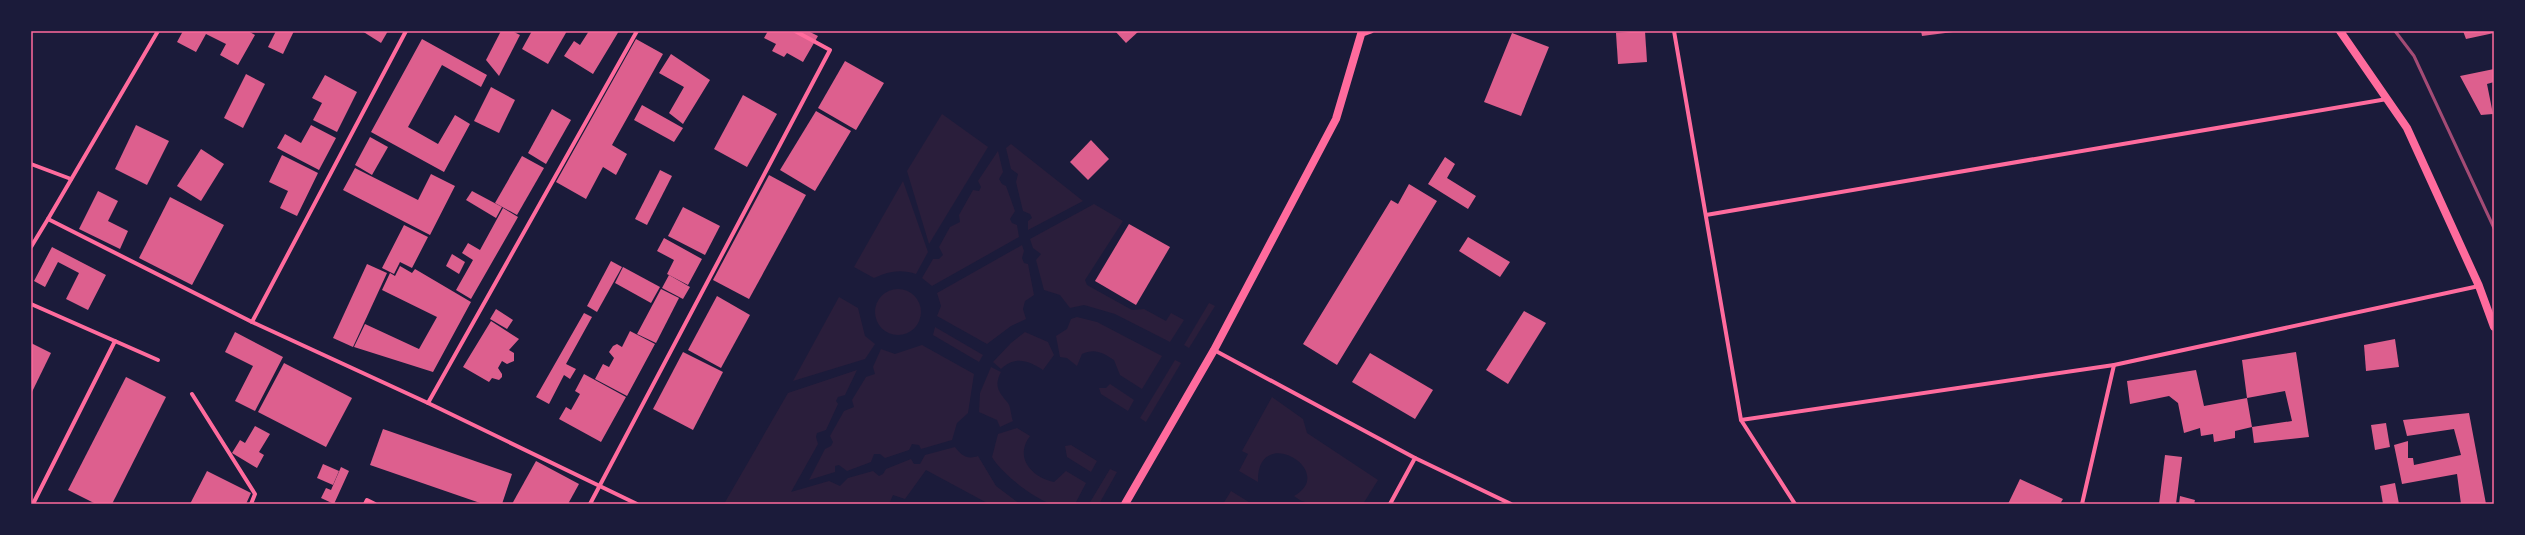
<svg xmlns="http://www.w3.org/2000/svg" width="2525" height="535" viewBox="0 0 2525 535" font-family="'Fira Sans',sans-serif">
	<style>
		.green { fill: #2a1e3b }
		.building { fill: #dd5f8e }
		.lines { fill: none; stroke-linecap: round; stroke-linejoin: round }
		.minor { stroke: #ff6b9d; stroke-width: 4 }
		.secondary { stroke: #ff6b9d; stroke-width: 8 }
		.rail { stroke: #a44b75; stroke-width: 3 }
		.neatline { fill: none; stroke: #ff6b9d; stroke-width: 1.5 }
	</style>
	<rect width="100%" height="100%" fill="#1b1b3a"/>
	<g class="green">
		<path d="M 942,114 L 988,147 L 929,244 L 907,171 Z"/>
		<path d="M 1011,144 L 1083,201 L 1028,230 L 1028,221 L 1032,218 L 1030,214 L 1023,211 L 1016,182 L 1018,174 L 1011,169 L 1006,148 Z"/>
		<path d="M 998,151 L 1003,172 L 999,179 L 1002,184 L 1006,186 L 1015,211 L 1010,219 L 1012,223 L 1017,225 L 1019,237 L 932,286 L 922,278 L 933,259 L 939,259 L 943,255 L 939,247 L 950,227 L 960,222 L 959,215 L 973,190 L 979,191 L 981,187 L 978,181 Z"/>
		<path d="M 903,181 L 928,252 L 916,274 C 902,269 888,271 874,278 L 854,267 Z"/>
		<path d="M 1094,204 L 1123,221 L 1085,280 L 1087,285 L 1132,310 L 1144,309 L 1166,321 L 1171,313 L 1184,320 L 1170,342 L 1115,314 L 1084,305 L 1070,308 L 1060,295 L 1044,290 L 1036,260 L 1041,254 L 1033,248 L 1030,239 Z"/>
		<path d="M 1022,245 L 1024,251 L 1022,258 L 1024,263 L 1028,264 L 1034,295 L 1025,301 L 1023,309 L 1026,319 L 1011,326 L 987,344 L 937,316 L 941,306 L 937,293 Z"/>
		<circle cx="898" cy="312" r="23"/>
		<path d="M 839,297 L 858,308 L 865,336 L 875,344 L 865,359 L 793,381 Z"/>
		<path d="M 1209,303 L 1215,306 L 1189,348 L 1184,345 Z"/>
		<path d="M 1077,317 L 1097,322 L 1162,356 L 1142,389 L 1120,375 L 1114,360 C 1103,353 1095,348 1082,354 L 1077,366 L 1067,358 L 1060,357 L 1056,336 L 1067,329 L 1071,319 Z"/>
		<path d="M 935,327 L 983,355 L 979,362 L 933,335 Z"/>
		<path d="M 1025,332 L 1048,342 L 1054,355 L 1043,370 C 1028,360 1015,356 1001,369 L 993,362 L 1011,343 Z"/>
		<path d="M 922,345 L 974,374 L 968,413 L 957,423 L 952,440 L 921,449 L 919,445 L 912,444 L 909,450 L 885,458 L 880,454 L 874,454 L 871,462 L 847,471 L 839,465 L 835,466 L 835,472 L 809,480 L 825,449 L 831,446 L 833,442 L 830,436 L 844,411 L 854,407 L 852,400 L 866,377 L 875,374 L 873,367 L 881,349 L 895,354 Z"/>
		<path d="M 1175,360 L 1181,363 L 1146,422 L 1140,418 Z"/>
		<path d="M 991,367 L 1001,372 C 993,387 1000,393 1008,403 C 1011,407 1011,417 1013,421 L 1000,427 L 997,420 L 979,412 L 980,393 Z"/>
		<path d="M 857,370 L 845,395 L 838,397 L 836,401 L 838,404 L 826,430 L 817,433 L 816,437 L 818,444 L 791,492 L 829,481 L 840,486 L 848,478 L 873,471 L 879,476 L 883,474 L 886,469 L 911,459 L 914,464 L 920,464 L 925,455 L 955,447 C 961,455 967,460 978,456 L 996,486 L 1020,504 L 989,504 L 926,470 L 905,499 L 893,495 L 889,504 L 724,504 L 788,393 Z"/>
		<path d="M 1110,384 L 1134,400 L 1128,411 L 1101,394 L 1099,388 L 1106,388 Z"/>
		<path d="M 1272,397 L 1303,419 L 1307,433 L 1378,480 L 1363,504 C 1342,504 1310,510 1294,496 C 1339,471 1256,422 1258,482 L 1239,471 L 1248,454 L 1242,451 Z"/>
		<path d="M 1017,428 L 1030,436 C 1014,457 1031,477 1054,482 L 1066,471 L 1086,483 L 1075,504 C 1068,504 1060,505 1053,504 C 1036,501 1000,472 992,457 L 998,434 Z"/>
		<path d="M 1071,445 L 1097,461 L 1091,472 L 1067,457 L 1065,446 Z"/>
		<path d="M 1110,469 L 1117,472 L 1099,504 L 1089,504 Z"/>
		<path d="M 1231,491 L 1252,504 L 1223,504 Z"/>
	</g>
	<g class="building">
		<path d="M 183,31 L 248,31 L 255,35 L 238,65 L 220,55 L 226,44 L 206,34 L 196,52 L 177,42 Z"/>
		<path d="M 276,31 L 294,31 L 283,54 L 268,47 Z"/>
		<path d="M 362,31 L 388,31 L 381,43 Z"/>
		<path d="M 501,31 L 512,31 L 520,35 L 499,76 L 486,60 Z"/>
		<path d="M 532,31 L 567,31 L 548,64 L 522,49 Z"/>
		<path d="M 589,31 L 619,31 L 593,74 L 564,56 L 574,41 L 580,45 Z"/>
		<path d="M 768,31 L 808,31 L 818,36 L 803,62 L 787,53 L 784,57 L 772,51 L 776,44 L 764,38 Z"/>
		<path d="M 1115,31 L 1139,31 L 1126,43 Z"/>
		<path d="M 1645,31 L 1647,62 L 1618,64 L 1616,33 Z"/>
		<path d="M 1921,31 L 1953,31 L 1953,32 L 1922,36 Z"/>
		<path d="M 2463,31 L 2494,31 L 2494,33 L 2466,39 Z"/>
		<path d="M 1512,33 L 1549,47 L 1521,116 L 1484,102 Z"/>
		<path d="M 422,39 L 487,75 L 481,87 L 442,65 L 408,127 L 438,144 L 455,115 L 470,124 L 444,172 L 371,132 Z"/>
		<path d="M 636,39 L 663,54 L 612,145 L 627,154 L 616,175 L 603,167 L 586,199 L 556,182 Z"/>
		<path d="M 671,54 L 710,80 L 683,124 L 669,113 L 684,87 L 659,73 Z"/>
		<path d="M 845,61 L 884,83 L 856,130 L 818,108 Z"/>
		<path d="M 2494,69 L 2494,82 L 2487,84 L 2493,114 L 2481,115 L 2460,76 Z"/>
		<path d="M 246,74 L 265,84 L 243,128 L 224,118 Z"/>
		<path d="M 325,75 L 357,92 L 337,132 L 313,120 L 322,103 L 312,98 Z"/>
		<path d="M 491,87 L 515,100 L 499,133 L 474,121 Z"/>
		<path d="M 743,95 L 777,114 L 747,167 L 714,149 Z"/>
		<path d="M 642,105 L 683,128 L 674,142 L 634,120 Z"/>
		<path d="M 552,109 L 571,120 L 546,164 L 528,153 Z"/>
		<path d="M 816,111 L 851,131 L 815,191 L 780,170 Z"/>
		<path d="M 136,125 L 169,141 L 147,185 L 115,169 Z"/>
		<path d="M 311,125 L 336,138 L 319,170 L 277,148 L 285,134 L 301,143 Z"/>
		<path d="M 370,137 L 388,147 L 372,175 L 355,165 Z"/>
		<path d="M 1091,140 L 1109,159 L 1088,180 L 1070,162 Z"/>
		<path d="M 201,149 L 224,164 L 201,201 L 177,186 Z"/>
		<path d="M 282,155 L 318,173 L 297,216 L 280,208 L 288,191 L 269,182 Z"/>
		<path d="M 522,156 L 544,168 L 517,215 L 495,203 Z"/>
		<path d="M 1445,157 L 1455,164 L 1447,178 L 1476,196 L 1468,209 L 1428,184 Z"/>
		<path d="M 355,168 L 418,200 L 431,174 L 455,186 L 430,235 L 343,190 Z"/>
		<path d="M 660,170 L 672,176 L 647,225 L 635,219 Z"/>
		<path d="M 769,175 L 806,195 L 749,299 L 713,280 Z"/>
		<path d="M 1409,184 L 1437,201 L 1337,365 L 1303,344 L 1391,200 L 1398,204 Z"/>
		<path d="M 98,191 L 118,201 L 108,221 L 128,231 L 120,249 L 79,229 Z"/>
		<path d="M 472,191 L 502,207 L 496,218 L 466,200 Z"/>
		<path d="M 170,197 L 224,225 L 192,285 L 139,258 Z"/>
		<path d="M 683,207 L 720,226 L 705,255 L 668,236 Z"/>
		<path d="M 503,208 L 518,217 L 471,299 L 456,290 L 473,260 L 462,253 L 468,243 L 480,250 Z"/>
		<path d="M 1129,224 L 1170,247 L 1136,305 L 1095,281 Z"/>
		<path d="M 404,225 L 428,237 L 412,268 L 400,262 L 394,274 L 382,268 Z"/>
		<path d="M 1468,237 L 1510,262 L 1500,277 L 1459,251 Z"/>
		<path d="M 664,238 L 702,259 L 688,285 L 667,274 L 674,260 L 657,251 Z"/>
		<path d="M 52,247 L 106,275 L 88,310 L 66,299 L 79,273 L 58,262 L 45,287 L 34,281 Z"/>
		<path d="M 452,254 L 465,262 L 459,274 L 446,266 Z"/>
		<path d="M 611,261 L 622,267 L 597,312 L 587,306 Z"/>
		<path d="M 367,264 L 387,273 L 353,347 L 333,338 Z"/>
		<path d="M 400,266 L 412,273 L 415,269 L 471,302 L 433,372 L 354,347 L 365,324 L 419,349 L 437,317 L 382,290 L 390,273 L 395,276 Z"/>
		<path d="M 623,267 L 660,287 L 651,303 L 615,283 Z"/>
		<path d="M 669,275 L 690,287 L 683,299 L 662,288 Z"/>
		<path d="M 661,289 L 679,298 L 656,343 L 637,334 Z"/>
		<path d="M 717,296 L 750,315 L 721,368 L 688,350 Z"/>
		<path d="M 496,309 L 513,320 L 507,329 L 490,319 Z"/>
		<path d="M 1524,311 L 1546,323 L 1508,384 L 1486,370 Z"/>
		<path d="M 584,313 L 592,317 L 566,364 L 576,369 L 570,379 L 564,375 L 549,404 L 536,397 Z"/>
		<path d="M 491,321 L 519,339 L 509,350 L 514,353 L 514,361 L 507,364 L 502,361 L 498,368 L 502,374 L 502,377 L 499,380 L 492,378 L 489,382 L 463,367 Z"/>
		<path d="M 630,331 L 655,344 L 627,396 L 595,379 L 603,364 L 609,367 L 614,358 L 609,352 L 613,346 L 617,344 L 622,347 Z"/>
		<path d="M 235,332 L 283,357 L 255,411 L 235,401 L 253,366 L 225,352 Z"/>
		<path d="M 2395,339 L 2399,367 L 2366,371 L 2364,345 Z"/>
		<path d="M 31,343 L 51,353 L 31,394 Z"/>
		<path d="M 683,352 L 723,372 L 693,430 L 653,409 Z"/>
		<path d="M 2296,352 L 2309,437 L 2254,443 L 2252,427 L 2235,431 L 2235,438 L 2214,442 L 2213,434 L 2201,436 L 2200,428 L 2184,433 L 2178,403 L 2169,396 L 2130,404 L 2127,381 L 2196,370 L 2204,406 L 2247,398 L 2252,427 L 2292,421 L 2285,391 L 2247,398 L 2242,360 Z"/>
		<path d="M 1370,353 L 1433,390 L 1415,419 L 1352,382 Z"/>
		<path d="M 284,363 L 352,398 L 326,447 L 258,412 Z"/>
		<path d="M 584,374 L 626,397 L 601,442 L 559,419 L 566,407 L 571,410 L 580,394 L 575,391 Z"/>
		<path d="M 126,377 L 166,397 L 112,504 L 96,504 L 68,490 Z"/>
		<path d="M 2469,413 L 2486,504 L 2461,504 L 2457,474 L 2402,484 L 2394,445 L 2408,441 L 2408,458 L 2413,458 L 2414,465 L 2461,455 L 2454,429 L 2407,436 L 2403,420 Z"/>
		<path d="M 2386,423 L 2390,447 L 2375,450 L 2371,425 Z"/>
		<path d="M 255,426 L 270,434 L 259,452 L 264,455 L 257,468 L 232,453 L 240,440 L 245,443 Z"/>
		<path d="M 383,429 L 512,474 L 502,504 L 483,504 L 370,465 Z"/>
		<path d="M 2165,455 L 2182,457 L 2176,504 L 2159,504 Z"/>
		<path d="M 536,461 L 579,484 L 568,504 L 512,504 Z"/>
		<path d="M 323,464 L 339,471 L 333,485 L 317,478 Z"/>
		<path d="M 341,467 L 349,471 L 334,504 L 321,498 L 326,488 L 331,490 Z"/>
		<path d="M 207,471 L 251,493 L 246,504 L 190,504 Z"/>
		<path d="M 2020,479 L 2063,499 L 2060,504 L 2008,504 Z"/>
		<path d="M 2395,483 L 2399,504 L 2383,504 L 2380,486 Z"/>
		<path d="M 2180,496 L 2195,500 L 2194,504 L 2179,504 Z"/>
	</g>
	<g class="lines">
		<g class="minor">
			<path d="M 1674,31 L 1741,420"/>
			<path d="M 1361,35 L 1372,31"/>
			<path d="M 31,164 L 71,179"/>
			<path d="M 1706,215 L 2387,99"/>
			<path d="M 48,219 L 158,31"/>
			<path d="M 31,247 L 48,219 L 252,322 L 428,403 L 637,504"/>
			<path d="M 31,304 L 158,360"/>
			<path d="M 252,322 L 406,31"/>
			<path d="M 1214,350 L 1415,458 L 1390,504"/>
			<path d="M 192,394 L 255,494 L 251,504"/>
			<path d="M 428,403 L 637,31"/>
			<path d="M 1415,458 L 1511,504"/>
			<path d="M 33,504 L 115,341"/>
			<path d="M 365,504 L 367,500 L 375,504"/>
			<path d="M 590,504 L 830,50 L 795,31"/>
			<path d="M 1795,504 L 1741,420 L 2114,365"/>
			<path d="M 2082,504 L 2114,365 L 2479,286"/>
		</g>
		<g class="secondary">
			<path d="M 2340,31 L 2407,128 L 2479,286 L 2494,327"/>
			<path d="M 1125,504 L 1214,350 L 1336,119 L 1362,31"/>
		</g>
		<path class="rail" d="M 2395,31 L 2414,56 L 2494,228"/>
	</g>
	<rect width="2525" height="535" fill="none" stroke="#1b1b3a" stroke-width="64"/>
	<rect x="32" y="32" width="2461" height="471" class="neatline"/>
</svg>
